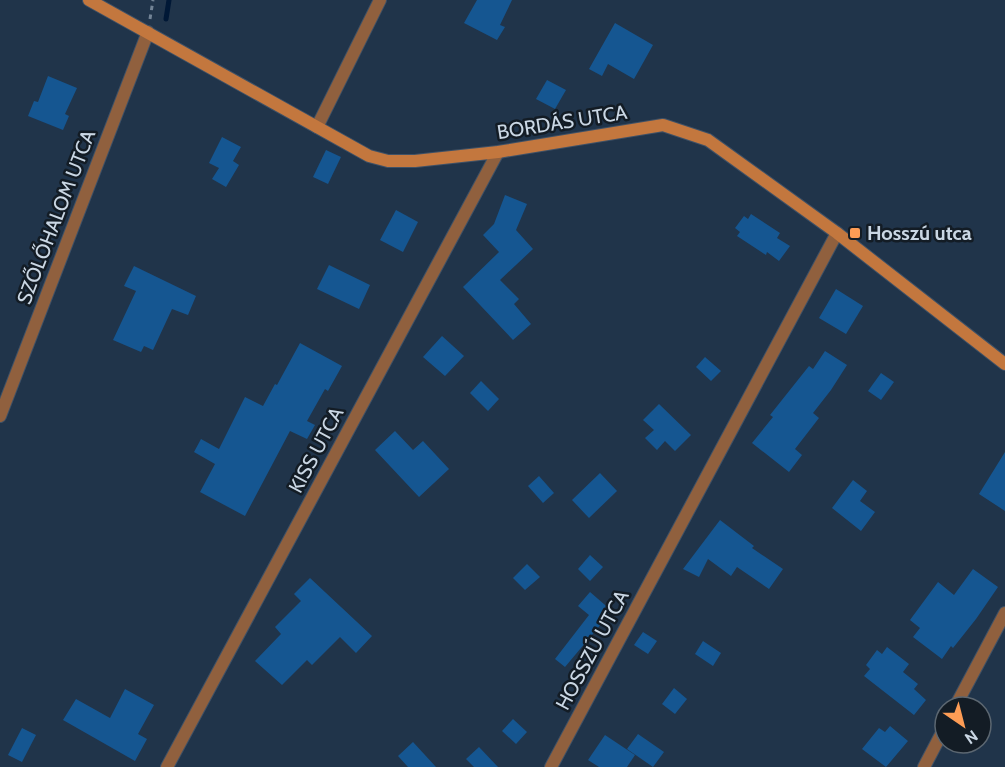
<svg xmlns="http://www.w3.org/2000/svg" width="1005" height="767" viewBox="0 0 1005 767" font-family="Cabin,sans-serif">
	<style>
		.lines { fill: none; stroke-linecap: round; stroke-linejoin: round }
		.stream { stroke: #001836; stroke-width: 5 }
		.building { fill: #155691 }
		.street-casing { stroke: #3f5166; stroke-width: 14 }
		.secondary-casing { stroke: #3f5166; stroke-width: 14 }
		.path { stroke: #738496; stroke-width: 3; stroke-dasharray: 4.5 4.5; stroke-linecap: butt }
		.street { stroke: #90603e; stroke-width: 12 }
		.secondary { stroke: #c3773e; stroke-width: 12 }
		.poi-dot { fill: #fd9c55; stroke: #131c25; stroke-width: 2 }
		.labels { text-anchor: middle; stroke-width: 5; stroke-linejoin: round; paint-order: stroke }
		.street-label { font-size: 20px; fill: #cad7e4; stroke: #131c25 }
		.poi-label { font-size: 20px; font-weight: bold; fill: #cad7e4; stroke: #131c25; text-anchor: start }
	</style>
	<rect width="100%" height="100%" fill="#20344a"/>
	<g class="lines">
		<path class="stream" d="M 166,19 L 169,0"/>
	</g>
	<g class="building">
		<path d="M 477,0 L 512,0 L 500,25 L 505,27 L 497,40 L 464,23 Z"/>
		<path d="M 615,23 L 653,45 L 634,79 L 608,64 L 602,76 L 589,69 Z"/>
		<path d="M 48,76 L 77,88 L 65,114 L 69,116 L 63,130 L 28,116 L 34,101 L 38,102 Z"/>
		<path d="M 547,80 L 566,90 L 555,109 L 536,99 Z"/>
		<path d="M 222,137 L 241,147 L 233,161 L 239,165 L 226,187 L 212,179 L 219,168 L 209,163 Z"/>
		<path d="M 326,150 L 341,157 L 328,184 L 313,177 Z"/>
		<path d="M 505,195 L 527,204 L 516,230 L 533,249 L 500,280 L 519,299 L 514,304 L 531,324 L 513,340 L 463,287 L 499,252 L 483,235 L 494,224 Z"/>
		<path d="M 396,210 L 418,222 L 403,252 L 380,240 Z"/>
		<path d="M 751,214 L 780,233 L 777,238 L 790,246 L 779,261 L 767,252 L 766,255 L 737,236 L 740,232 L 735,228 L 744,216 L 748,219 Z"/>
		<path d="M 329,265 L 370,285 L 359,309 L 317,289 Z"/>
		<path d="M 134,266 L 196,296 L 188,315 L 172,309 L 153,350 L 144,346 L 141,352 L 113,340 L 136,291 L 124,286 Z"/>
		<path d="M 836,289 L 863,306 L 846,334 L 819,318 Z"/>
		<path d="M 442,336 L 464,356 L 445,376 L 423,357 Z"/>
		<path d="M 300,343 L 342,366 L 328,391 L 325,389 L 307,421 L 315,425 L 307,439 L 290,431 L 245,516 L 200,492 L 215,464 L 194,452 L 201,439 L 219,449 L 245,397 L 263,406 L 275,384 L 277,385 Z"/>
		<path d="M 825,351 L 847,365 L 831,390 L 813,413 L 819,418 L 795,449 L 802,455 L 789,472 L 752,443 L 773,417 L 770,415 L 809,366 L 813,369 Z"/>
		<path d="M 705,357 L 721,371 L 711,381 L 696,367 Z"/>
		<path d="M 881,373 L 894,382 L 881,400 L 868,391 Z"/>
		<path d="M 481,381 L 499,399 L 488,411 L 470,393 Z"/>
		<path d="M 659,404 L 691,435 L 675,451 L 665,441 L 657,450 L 645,438 L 654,430 L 643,420 Z"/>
		<path d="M 395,431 L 413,450 L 423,441 L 449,469 L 419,497 L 375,450 Z"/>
		<path d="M 1005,452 L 1005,511 L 979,494 Z"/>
		<path d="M 600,473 L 617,491 L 589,518 L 572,500 Z"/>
		<path d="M 539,476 L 554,493 L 543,503 L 528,486 Z"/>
		<path d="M 853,480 L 867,491 L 860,501 L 875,512 L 861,531 L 832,508 Z"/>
		<path d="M 720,520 L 754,546 L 752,548 L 783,569 L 769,589 L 737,567 L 731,576 L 708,559 L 699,577 L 683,569 Z"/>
		<path d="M 590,555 L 603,567 L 590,581 L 578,569 Z"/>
		<path d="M 527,564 L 540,577 L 525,590 L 513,578 Z"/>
		<path d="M 973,569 L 998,587 L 976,619 L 953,648 L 951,646 L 942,659 L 913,637 L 920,628 L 910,620 L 938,582 L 954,595 Z"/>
		<path d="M 310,578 L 372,636 L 356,653 L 340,637 L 312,665 L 307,660 L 282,685 L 255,661 L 281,634 L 275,627 L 301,601 L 294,594 Z"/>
		<path d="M 590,592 L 612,611 L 565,667 L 555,659 L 589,615 L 578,606 Z"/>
		<path d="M 643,632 L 657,641 L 648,654 L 634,645 Z"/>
		<path d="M 703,641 L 721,653 L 713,666 L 695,654 Z"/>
		<path d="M 887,647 L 909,664 L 903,672 L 918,684 L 914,689 L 926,700 L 914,715 L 864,676 L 870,669 L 866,665 L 877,650 L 882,654 Z"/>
		<path d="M 674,688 L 687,699 L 675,714 L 662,704 Z"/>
		<path d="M 125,689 L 154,705 L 138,734 L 147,739 L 135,761 L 63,720 L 76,699 L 110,718 Z"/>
		<path d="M 513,719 L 527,732 L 516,744 L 502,731 Z"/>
		<path d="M 890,726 L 908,741 L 886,767 L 862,749 L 879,728 L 885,732 Z"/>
		<path d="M 22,728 L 36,735 L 22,762 L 8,755 Z"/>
		<path d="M 638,734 L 664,752 L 653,767 L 627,749 Z"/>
		<path d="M 605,735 L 635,755 L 627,767 L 599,767 L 588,760 Z"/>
		<path d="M 413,742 L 436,767 L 408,767 L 398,756 Z"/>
		<path d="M 479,747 L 498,767 L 474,767 L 466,759 Z"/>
	</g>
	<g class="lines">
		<defs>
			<g id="street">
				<path d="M 317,127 L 380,0"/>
				<path d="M 0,416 L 148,32"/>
				<path d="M 955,707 L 1005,613"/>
				<path d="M 167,767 L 498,152"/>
				<path d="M 551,767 L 837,233"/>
				<path d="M 924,767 L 945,727"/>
			</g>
			<path id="secondary" d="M 89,0 L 369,156 L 388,161 L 415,161 L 498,152 L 663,125 L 708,140 L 837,233 L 1005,364"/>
		</defs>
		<use href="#street" class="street-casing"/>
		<use href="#secondary" class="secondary-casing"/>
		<path class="path" d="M 150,19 L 153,0"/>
		<use href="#street" class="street"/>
		<use href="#secondary" class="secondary"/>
	</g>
	<rect class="poi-dot" x="849" y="227" width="12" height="12" rx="3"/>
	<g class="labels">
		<g class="street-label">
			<text transform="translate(562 122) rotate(-9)" y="7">BORDÁS UTCA</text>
			<text transform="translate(56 217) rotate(-69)" y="7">SZŐLŐHALOM UTCA</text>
			<text transform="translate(316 450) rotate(-62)" y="7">KISS UTCA</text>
			<text transform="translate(592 650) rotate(-62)" y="7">HOSSZÚ UTCA</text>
		</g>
		<g class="poi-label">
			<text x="867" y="240">Hosszú utca</text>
		</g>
	</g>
	<g transform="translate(963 725) rotate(145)"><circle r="28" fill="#131c25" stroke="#5c6771" stroke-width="1.5"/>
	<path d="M0-4.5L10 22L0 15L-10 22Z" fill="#fd9c55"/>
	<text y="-9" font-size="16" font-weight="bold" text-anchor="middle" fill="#cad7e4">N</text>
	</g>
</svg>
